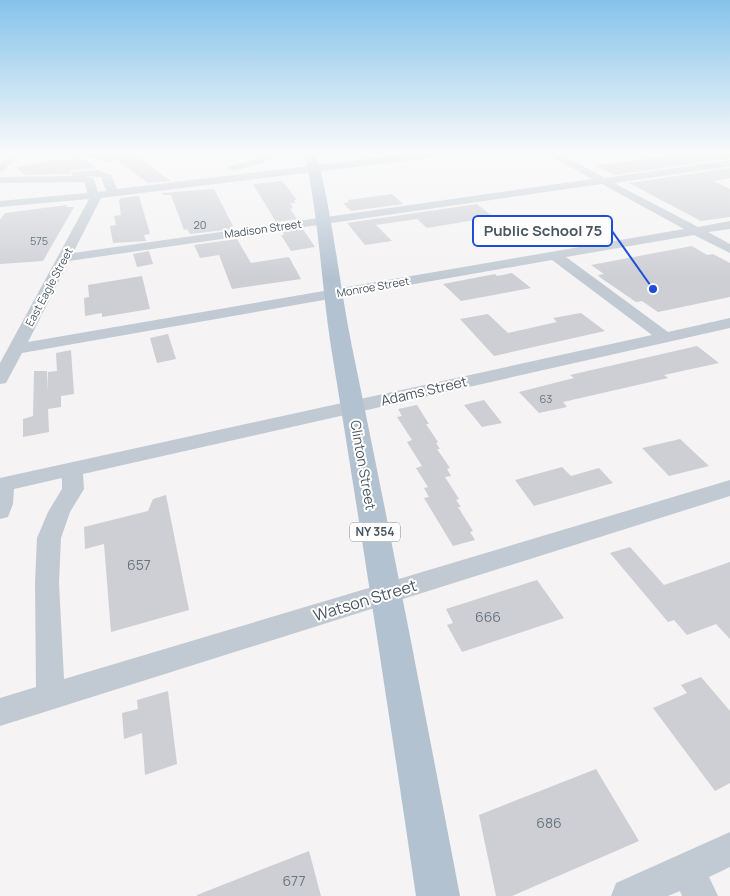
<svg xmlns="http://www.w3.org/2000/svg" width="730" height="896" viewBox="0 0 730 896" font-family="Manrope,sans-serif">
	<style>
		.building { fill: #cdcfd5 }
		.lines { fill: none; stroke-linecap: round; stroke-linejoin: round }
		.minor { fill: #c1cad2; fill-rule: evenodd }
		.major { fill: #b3c2d1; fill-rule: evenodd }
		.labels { text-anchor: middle; stroke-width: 4; stroke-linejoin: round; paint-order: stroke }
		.number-label { font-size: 11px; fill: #6b747e }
		.far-street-label { font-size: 11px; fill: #4a5661; stroke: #fff }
		.shield { fill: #fff; stroke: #808990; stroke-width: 1 }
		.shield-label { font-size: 12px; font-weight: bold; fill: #4a5661 }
		.street-label { font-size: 14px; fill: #4a5661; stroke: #fff }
		.near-number-label { font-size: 14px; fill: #6b747e }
		.near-street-label { font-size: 16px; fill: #4a5661; stroke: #fff }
		.leader { fill: none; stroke: #1d4ed8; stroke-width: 2 }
		.callout-dot { fill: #1d4ed8; stroke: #fff; stroke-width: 2 }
		.callout { fill: #fff; stroke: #1d4ed8; stroke-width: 2 }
		.callout-label { font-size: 15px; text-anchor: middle; font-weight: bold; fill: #4a5661 }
	</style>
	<rect width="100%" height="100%" fill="#f5f3f3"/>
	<g class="building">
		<path d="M 112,152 L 130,152 L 171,181 L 148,183 L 110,155 Z"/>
		<path d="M 706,152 L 724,152 L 730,155 L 730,158 L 614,175 L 595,165 Z"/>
		<path d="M 84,159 L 96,168 L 72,170 L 70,174 L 24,175 L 16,167 L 55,160 Z"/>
		<path d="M 730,168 L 730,178 L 713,181 L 730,189 L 730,217 L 701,221 L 629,183 Z"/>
		<path d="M 282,181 L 297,200 L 294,200 L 295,203 L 290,203 L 293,208 L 290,209 L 297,219 L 276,222 L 253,184 Z"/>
		<path d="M 214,189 L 233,226 L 230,227 L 232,229 L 190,234 L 187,229 L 184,230 L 171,195 L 164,195 L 160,193 Z"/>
		<path d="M 392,194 L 403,204 L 351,211 L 343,203 L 349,202 L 348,200 Z"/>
		<path d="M 139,196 L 150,234 L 144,235 L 146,241 L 113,243 L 110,226 L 116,225 L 114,216 L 121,215 L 119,200 L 121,198 Z"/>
		<path d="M 477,204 L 493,217 L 427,228 L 417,219 L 376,225 L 392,241 L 365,245 L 347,223 Z"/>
		<path d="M 67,205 L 66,207 L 74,207 L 43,261 L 0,264 L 0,220 L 5,213 Z"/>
		<path d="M 303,229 L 315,247 L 291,251 L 281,235 L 284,235 L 283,232 Z"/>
		<path d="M 237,239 L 251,263 L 289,257 L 301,279 L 232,289 L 219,255 L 200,258 L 194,245 Z"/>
		<path d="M 692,246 L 707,255 L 713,254 L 730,263 L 730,297 L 658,312 L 642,301 L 636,302 L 601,278 L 598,275 L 604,274 L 591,265 Z"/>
		<path d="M 149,251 L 153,264 L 137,267 L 133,254 Z"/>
		<path d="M 512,273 L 531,288 L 461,301 L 443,284 L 495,274 L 497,276 Z"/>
		<path d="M 142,276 L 150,309 L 102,317 L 102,313 L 85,316 L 84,298 L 89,297 L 88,285 Z"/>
		<path d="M 581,313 L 605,331 L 494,356 L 460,319 L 488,314 L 508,333 L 557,322 L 553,318 Z"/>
		<path d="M 168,334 L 176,359 L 157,363 L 150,338 Z"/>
		<path d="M 697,346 L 719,363 L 664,375 L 668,378 L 563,402 L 567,407 L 539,413 L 519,392 L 574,378 L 570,375 Z"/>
		<path d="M 71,350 L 74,394 L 61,396 L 61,407 L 48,409 L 49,432 L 23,437 L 23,419 L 33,416 L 34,371 L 47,371 L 48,392 L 48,372 L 57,371 L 56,353 Z"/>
		<path d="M 484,400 L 502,423 L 482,427 L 464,405 Z"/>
		<path d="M 417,405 L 429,424 L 426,424 L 438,442 L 436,443 L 440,449 L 437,449 L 450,468 L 447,469 L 451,476 L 445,477 L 459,499 L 456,500 L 461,507 L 458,507 L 473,531 L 470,532 L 475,540 L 453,546 L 424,498 L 429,497 L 424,488 L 428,487 L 416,468 L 422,466 L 407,442 L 412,440 L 397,417 L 402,416 L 398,409 Z"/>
		<path d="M 680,439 L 709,466 L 669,476 L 642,448 Z"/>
		<path d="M 562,467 L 571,476 L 599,468 L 613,483 L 534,506 L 515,480 Z"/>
		<path d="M 166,495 L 189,610 L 111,632 L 104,544 L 85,549 L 84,527 L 148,511 L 153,499 Z"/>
		<path d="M 630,547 L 664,585 L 730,562 L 730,639 L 716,624 L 687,635 L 674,620 L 668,622 L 610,553 Z"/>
		<path d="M 537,580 L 564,618 L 462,652 L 447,625 L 453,623 L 446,609 Z"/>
		<path d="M 701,677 L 730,711 L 730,783 L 715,791 L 653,708 L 687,693 L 681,685 Z"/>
		<path d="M 168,691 L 177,764 L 145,775 L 142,733 L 124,739 L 122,713 L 138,709 L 137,700 Z"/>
		<path d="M 596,769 L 639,841 L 512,896 L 496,896 L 479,815 Z"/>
		<path d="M 309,851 L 321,896 L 197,896 L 197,895 Z"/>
	</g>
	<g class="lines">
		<g class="minor">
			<path d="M 96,152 L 114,160 L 109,163 L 88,157 L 58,158 L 53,155 L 57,152 Z"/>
			<path d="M 268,152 L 281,152 L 263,163 L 233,171 L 228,168 L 229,166 L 257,159 Z"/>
			<path d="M 426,152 L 458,152 L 453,155 L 101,198 L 73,253 L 592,179 L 544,152 L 557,152 L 605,178 L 730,160 L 730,166 L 614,183 L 698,227 L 730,221 L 730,229 L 708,232 L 730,244 L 730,253 L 694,235 L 566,257 L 668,332 L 730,318 L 730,328 L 83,474 L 84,489 L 70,512 L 61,538 L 59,583 L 64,679 L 730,480 L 730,496 L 0,726 L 0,698 L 36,687 L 35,583 L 37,538 L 48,512 L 62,489 L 62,478 L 14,489 L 13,504 L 8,517 L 0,519 L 0,478 L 652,335 L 552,260 L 22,353 L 6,383 L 0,384 L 0,363 L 89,199 L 0,207 L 0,201 L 87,193 L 85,183 L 83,182 L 0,183 L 0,177 L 72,176 L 72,172 L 97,170 L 111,175 L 117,189 ZM 85,176 L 101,177 L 106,191 L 98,192 L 94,179 ZM 602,184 L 684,229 L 28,342 L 69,261 Z"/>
			<path d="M 9,157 L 14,160 L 4,171 L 0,172 L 0,163 Z"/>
			<path d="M 730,832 L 730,867 L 709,877 L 718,896 L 682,896 L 680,891 L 668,896 L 611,896 L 616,883 Z"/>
		</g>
		<path class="major" d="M 304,152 L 316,152 C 333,216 339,283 352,347 C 390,530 425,713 460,896 L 416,896 C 389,713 361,530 331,347 C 321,282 319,216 304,152 Z"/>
	</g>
	<linearGradient id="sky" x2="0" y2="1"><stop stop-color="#85c3ea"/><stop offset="0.55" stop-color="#fafafa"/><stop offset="1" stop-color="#fafafa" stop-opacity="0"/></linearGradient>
	<rect width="730" height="278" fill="url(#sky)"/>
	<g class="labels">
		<g class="number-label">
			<text x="200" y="229">20</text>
			<text x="39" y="245">575</text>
			<text x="546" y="403">63</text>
		</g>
		<g class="far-street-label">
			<text transform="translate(263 229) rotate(-8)" y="4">Madison Street</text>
			<text transform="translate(49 287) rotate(-62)" y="4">East Eagle Street</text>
			<text transform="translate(373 287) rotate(-10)" y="4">Monroe Street</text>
		</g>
		<rect class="shield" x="350" y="522.5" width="50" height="19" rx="4"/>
		<g class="shield-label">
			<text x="375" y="536">NY 354</text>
		</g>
		<g class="street-label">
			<text transform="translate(424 391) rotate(-13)" y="5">Adams Street</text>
			<text transform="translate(363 465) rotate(80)" y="5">Clinton Street</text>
		</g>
		<g class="near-number-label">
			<text x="139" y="570">657</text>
			<text x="488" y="622">666</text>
			<text x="549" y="828">686</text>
			<text x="294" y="886">677</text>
		</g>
		<g class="near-street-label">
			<text transform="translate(365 600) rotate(-17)" y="6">Watson Street</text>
		</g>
	</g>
	<path class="leader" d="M653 289L612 231"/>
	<circle class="callout-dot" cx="653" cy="289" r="5"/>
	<rect class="callout" x="473" y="216" width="139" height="30" rx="5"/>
	<g class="callout-label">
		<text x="543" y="236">Public School 75</text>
	</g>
</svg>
